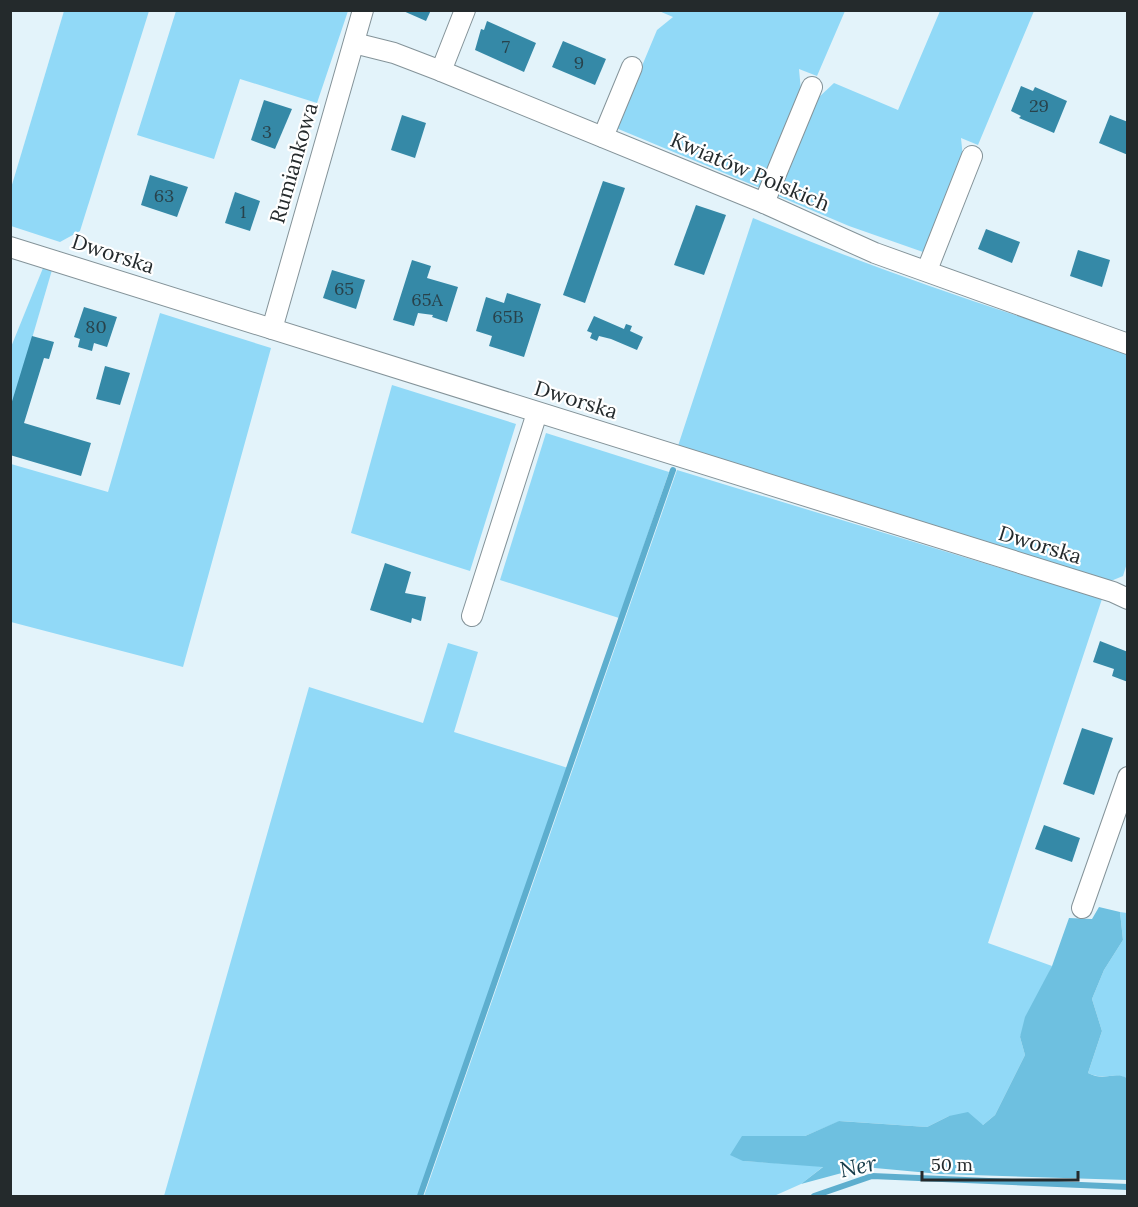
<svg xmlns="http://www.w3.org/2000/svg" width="1138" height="1207" viewBox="0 0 1138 1207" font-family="Lora,serif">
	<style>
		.green { fill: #91d9f7 }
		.forest { fill: #6ec0e0 }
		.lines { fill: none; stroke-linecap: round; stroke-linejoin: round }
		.stream { stroke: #5daece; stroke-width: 6 }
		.building { fill: #3589a7 }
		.street-casing { stroke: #849399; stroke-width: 22 }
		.street { stroke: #fff; stroke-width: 20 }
		.labels { text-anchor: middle; stroke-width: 4.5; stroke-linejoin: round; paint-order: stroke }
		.number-label { font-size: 18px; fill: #28424b }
		.street-label { font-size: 21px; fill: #242a2c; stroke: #fff }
		.water-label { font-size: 22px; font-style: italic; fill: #153b49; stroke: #fff }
	</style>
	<rect width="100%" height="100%" fill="#e3f3fa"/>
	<g class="green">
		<path d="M 64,11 L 149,11 L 80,231 L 60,242 L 11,226 L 11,188 Z"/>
		<path d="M 176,11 L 176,10 L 348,11 L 317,103 L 240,79 L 214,159 L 137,135 Z"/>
		<path d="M 659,11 L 845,11 L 817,76 L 799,69 L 801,91 L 760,188 L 616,128 L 657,30 L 673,17 Z"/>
		<path d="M 940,11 L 1034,11 L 978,145 L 961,138 L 963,158 L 923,252 L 849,226 L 778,196 L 818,98 L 834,83 L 898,110 Z"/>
		<path d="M 753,218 C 875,270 1000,311 1127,351 L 1127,563 L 1123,576 L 1106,583 L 676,452 Z"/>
		<path d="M 43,268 L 52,270 L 11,410 L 11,347 Z"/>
		<path d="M 160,313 L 271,348 L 183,667 L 11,622 L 11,464 L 108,492 Z"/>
		<path d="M 392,385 L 516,424 L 470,571 L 351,533 Z"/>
		<path d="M 546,433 L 669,472 L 619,618 L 500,580 Z"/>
		<path d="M 677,470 L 1102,599 L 988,943 L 1052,966 L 1020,1037 L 1025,1055 L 995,1115 L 983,1125 L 949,1116 L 927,1127 L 840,1121 L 805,1136 L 742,1136 L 743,1161 L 824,1166 L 801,1184 L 774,1196 L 424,1196 Z"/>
		<path d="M 448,643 L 478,652 L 454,732 L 568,768 L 418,1196 L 164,1196 L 309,687 L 423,723 Z"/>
		<path d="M 1120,912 L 1127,913 L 1127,1078 C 1113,1072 1104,1081 1088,1073 L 1102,1031 L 1092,999 L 1104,970 L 1123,940 Z"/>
	</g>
	<path class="forest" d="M 1099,907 L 1120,912 L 1123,940 L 1104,970 L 1092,999 L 1102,1031 L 1088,1073 C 1105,1082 1113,1071 1127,1078 L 1127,1180 L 940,1174 L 864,1167 L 801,1184 L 823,1167 L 743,1161 L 730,1155 L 742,1136 L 805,1136 L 839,1121 L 927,1127 L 949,1116 L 968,1112 L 983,1125 L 995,1115 L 1025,1055 L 1020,1037 L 1025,1017 L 1052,966 L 1069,918 L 1092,919 Z"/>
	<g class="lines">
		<g class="stream">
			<path d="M 420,1196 L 673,470"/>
			<path d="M 814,1196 L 872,1176 L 1128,1187"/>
		</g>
	</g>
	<g class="building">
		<path d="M 401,10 L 431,10 L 426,21 Z"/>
		<path d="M 487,21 L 536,43 L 524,72 L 475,50 L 481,29 L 484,30 Z"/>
		<path d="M 563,41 L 606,59 L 595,85 L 552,67 Z"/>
		<path d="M 1021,86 L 1033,91 L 1035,87 L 1067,101 L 1054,133 L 1019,118 L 1021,116 L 1011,111 Z"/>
		<path d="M 264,100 L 292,109 L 275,149 L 251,140 Z"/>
		<path d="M 402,115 L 426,123 L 415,158 L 391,150 Z"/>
		<path d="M 1110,115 L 1128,122 L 1128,155 L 1099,143 Z"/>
		<path d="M 150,175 L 188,187 L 177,217 L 141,205 Z"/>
		<path d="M 603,181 L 625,188 L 585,303 L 563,295 Z"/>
		<path d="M 235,192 L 260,201 L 250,231 L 225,223 Z"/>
		<path d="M 696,205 L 726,215 L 704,275 L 674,265 Z"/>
		<path d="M 986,229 L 1020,242 L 1012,263 L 978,249 Z"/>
		<path d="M 1078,250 L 1110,260 L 1102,287 L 1070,276 Z"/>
		<path d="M 412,260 L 431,266 L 427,278 L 458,287 L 447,322 L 432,317 L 433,315 L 418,313 L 414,326 L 393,320 Z"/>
		<path d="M 332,270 L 365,280 L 356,309 L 323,298 Z"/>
		<path d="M 507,293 L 541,304 L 524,357 L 489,346 L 492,336 L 476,331 L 486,297 L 504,303 Z"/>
		<path d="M 84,307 L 117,317 L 107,347 L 94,343 L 92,351 L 78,347 L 80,339 L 74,337 Z"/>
		<path d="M 594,316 L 624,329 L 626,324 L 632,326 L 630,331 L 643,337 L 637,350 L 611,339 L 599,336 L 597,341 L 590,338 L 592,333 L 587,331 Z"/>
		<path d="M 32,336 L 54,342 L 49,359 L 44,358 L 24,423 L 91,443 L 81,476 L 10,455 L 10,408 Z"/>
		<path d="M 105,366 L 130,373 L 120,405 L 96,399 Z"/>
		<path d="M 385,563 L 411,572 L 405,593 L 426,597 L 421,621 L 412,618 L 411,623 L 370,610 Z"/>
		<path d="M 1100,641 L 1128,652 L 1128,682 L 1112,676 L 1114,669 L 1093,662 Z"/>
		<path d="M 1082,728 L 1113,738 L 1094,795 L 1063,784 Z"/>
		<path d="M 1044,825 L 1080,838 L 1072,862 L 1035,849 Z"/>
	</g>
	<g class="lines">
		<defs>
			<g id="street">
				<path d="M 354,43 L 394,53 L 441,71 L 764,203 L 875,253 L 1128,344"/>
				<path d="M 441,71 L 465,10"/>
				<path d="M 603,137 L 632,67"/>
				<path d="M 764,203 L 812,87"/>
				<path d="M 10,247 L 1113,592 L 1128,599"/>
				<path d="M 927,270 L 972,156"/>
				<path d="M 272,329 L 363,10"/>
				<path d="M 472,616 L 537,413"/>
				<path d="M 1082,908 L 1128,777"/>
			</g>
		</defs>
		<use href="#street" class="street-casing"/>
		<use href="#street" class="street"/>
	</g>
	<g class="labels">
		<g class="number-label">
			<text x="506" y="53">7</text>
			<text x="579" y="69">9</text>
			<text x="1039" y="112">29</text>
			<text x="267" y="138">3</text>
			<text x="164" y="202">63</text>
			<text x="243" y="218">1</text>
			<text x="344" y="295">65</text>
			<text x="427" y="306">65A</text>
			<text x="508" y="323">65B</text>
			<text x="96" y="333">80</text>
		</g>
		<g class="street-label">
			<text transform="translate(294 163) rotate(-74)" y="7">Rumiankowa</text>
			<text transform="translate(750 172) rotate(23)" y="7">Kwiatów Polskich</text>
			<text transform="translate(113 254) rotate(18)" y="7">Dworska</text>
			<text transform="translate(576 400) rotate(17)" y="7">Dworska</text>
			<text transform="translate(1040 545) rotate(17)" y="7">Dworska</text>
		</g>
		<g class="water-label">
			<text transform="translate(858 1166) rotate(-12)" y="8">Ner</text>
		</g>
	</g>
	<rect width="1138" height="1207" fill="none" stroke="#242a2c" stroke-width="24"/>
	<path d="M922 1171v9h156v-9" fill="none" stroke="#242a2c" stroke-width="3"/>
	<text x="931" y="1171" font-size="18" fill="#242a2c" stroke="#ffffff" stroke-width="4.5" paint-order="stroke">50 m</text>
</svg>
